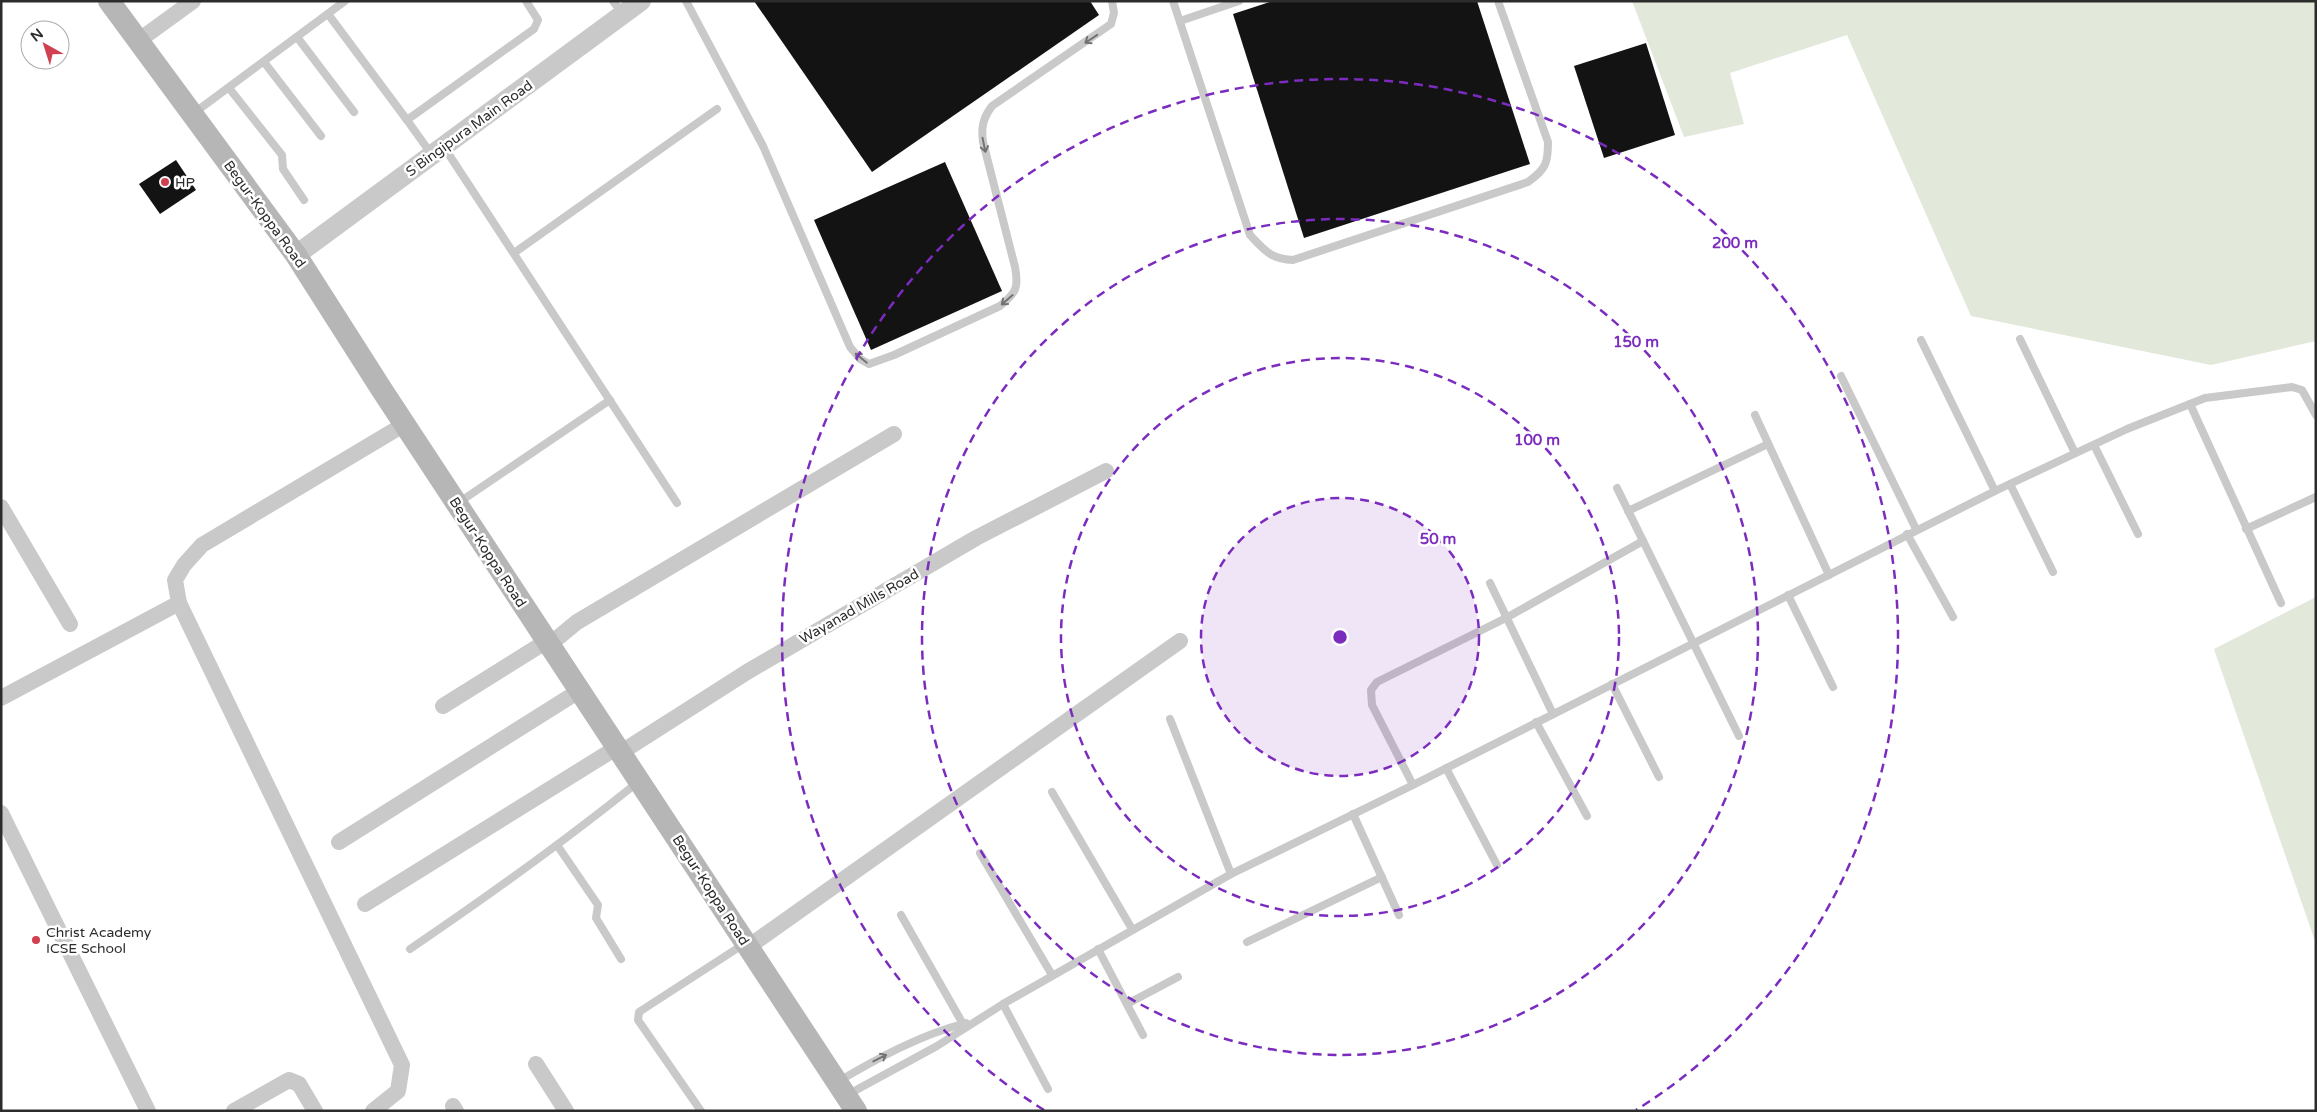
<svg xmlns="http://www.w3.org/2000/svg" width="2317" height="1112" viewBox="0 0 2317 1112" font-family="'Varela Round',sans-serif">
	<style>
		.green { fill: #e2e8da }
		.building { fill: #131313 }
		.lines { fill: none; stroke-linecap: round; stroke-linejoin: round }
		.service { stroke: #c9c9c9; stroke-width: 8 }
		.minor { stroke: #c9c9c9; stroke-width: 16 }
		.tertiary { stroke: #c9c9c9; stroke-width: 20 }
		.secondary { stroke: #b6b6b6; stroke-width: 22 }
		.oneway { stroke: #737373 }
		.ring { fill: none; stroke: #7b2cbf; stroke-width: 2.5; stroke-dasharray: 9 6 }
		.poi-dot { fill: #d04051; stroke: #fff; stroke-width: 2 }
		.labels { text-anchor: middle; stroke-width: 5; stroke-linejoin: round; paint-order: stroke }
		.street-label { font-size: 14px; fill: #2c2c2c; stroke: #fff }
		.poi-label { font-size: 14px; fill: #2c2c2c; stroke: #fff; text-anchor: start }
		.centre { fill: #7b2cbf; stroke: #fff; stroke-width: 2.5 }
		.ring-label { font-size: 15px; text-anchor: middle; font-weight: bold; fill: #7b2cbf; stroke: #fff; stroke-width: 5; stroke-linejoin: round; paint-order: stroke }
	</style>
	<rect width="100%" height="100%" fill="#fff"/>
	<g class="green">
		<path d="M 1632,1 L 2316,1 L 2316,341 L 2211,365 L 1971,316 L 1847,35 L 1730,73 L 1744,124 L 1684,137 Z"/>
		<path d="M 2316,597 L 2316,944 L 2214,649 Z"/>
	</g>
	<g class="building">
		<path d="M 754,1 L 1090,1 L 1099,15 L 872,172 Z"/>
		<path d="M 1273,1 L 1477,1 L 1530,164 L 1304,238 L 1233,14 Z"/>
		<path d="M 1646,43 L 1675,135 L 1604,158 L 1574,66 Z"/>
		<path d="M 176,160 L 196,190 L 160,214 L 139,184 Z"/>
		<path d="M 945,162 L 1002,291 L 871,350 L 814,220 Z"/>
	</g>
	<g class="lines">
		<g class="service">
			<path d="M 613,1 L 623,14"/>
			<path d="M 686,1 L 763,146 L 850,347 L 860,359 L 869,364 L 894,355 L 1000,306 C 1016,293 1019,288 1015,267 L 983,142 C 981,127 983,118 992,106 L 1111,24 L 1114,13 L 1112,1"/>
			<path d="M 1173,1 L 1250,235 C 1265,251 1271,259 1293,260 L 1528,182 C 1546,169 1548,163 1548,142 L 1498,1"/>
			<path d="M 328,14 L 407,120"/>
			<path d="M 1180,21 L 1239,1"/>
			<path d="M 297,37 L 354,112"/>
			<path d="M 264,62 L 321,136"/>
			<path d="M 229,88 L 282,155 L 283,169 L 304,200"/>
			<path d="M 194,113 L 345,1"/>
			<path d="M 444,147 L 677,503"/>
			<path d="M 432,155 L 407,120 L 534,29 L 538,20 L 526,1"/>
			<path d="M 514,253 L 717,109"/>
			<path d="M 2020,339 L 2075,453"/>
			<path d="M 1921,340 L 1995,491"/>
			<path d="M 1841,376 L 1916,529"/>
			<path d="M 2190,404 L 2281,603"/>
			<path d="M 1755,415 L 1829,575"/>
			<path d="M 2094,445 L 2138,534"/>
			<path d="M 2010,484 L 2053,572"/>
			<path d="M 1617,488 L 1739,736"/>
			<path d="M 458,503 L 610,400"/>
			<path d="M 1628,511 L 1768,444"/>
			<path d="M 2246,529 L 2316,497"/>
			<path d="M 1907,534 L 1953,617"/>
			<path d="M 1490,583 L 1553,714"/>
			<path d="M 1788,595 L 1833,687"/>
			<path d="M 1612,684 L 1659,777"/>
			<path d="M 1170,719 L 1231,874"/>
			<path d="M 1536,722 L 1587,816"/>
			<path d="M 1446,768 L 1497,865"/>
			<path d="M 1413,785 L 1372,705 L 1371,690 L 1377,682 L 1506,618 L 1643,541"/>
			<path d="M 1052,792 L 1132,929"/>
			<path d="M 1353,814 L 1399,915"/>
			<path d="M 557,845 L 598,905 L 596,918 L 621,959"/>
			<path d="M 980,853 L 1052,975"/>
			<path d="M 901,915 L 963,1024"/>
			<path d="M 1247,942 L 1382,877"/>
			<path d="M 410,949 C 488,896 565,841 638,782"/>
			<path d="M 1098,949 L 1143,1035"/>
			<path d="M 1003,1004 L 1048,1089"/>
			<path d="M 1127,1004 L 1178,977"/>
			<path d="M 839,1081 C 880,1057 920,1035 966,1023"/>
			<path d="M 847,1095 L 937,1046 L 1003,1004 L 1231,874 L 1413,785 L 1995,491 L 2127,429 L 2205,398 L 2292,387 L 2302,390 L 2316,415"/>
			<path d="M 701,1111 L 638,1020 L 639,1012 L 744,944"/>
		</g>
		<g class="minor">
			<path d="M 138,41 L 193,1"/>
			<path d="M 1,507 L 70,624"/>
			<path d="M 549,645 L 577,622 L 894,434"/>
			<path d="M 1,698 L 179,603"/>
			<path d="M 443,706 L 547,641"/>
			<path d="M 620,753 L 747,672 L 976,538 L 1106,471"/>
			<path d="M 1,813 L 148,1111"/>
			<path d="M 339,842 L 579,691"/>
			<path d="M 365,904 L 616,748"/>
			<path d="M 748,947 L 1180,641"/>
			<path d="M 536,1064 L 566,1111"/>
			<path d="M 453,1106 L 456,1111"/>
			<path d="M 234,1111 L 289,1080 L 299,1084 L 315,1111"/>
			<path d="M 373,1111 L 398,1091 L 402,1065 L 179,603 L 175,580 L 184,565 L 202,545 L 405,424"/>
		</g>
		<path class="tertiary" d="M 296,255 L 641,1"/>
		<path class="secondary" d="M 109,1 L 296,255 L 382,390 L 856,1111"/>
	</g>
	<defs><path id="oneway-shaft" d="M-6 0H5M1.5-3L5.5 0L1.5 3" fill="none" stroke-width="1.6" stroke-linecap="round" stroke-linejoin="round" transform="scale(1.25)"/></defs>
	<g class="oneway">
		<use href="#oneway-shaft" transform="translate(1091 39) rotate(146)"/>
		<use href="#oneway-shaft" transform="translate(984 145) rotate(78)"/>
		<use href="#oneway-shaft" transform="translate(1007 300) rotate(139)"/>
		<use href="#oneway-shaft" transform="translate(861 358) rotate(-141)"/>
		<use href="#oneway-shaft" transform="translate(880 1058) rotate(-27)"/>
	</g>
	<circle cx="1340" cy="637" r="139" fill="#7b2cbf" fill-opacity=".12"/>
	<g class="ring">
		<circle cx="1340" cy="637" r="139"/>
		<circle cx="1340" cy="637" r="279"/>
		<circle cx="1340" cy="637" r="418"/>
		<path d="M1044 1110A558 558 0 1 1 1636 1110"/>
	</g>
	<g class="poi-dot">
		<circle cx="165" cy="182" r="5"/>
		<circle cx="36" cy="940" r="5"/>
	</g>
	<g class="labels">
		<g class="street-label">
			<text transform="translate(469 128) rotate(-36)" y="5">S Bingipura Main Road</text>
			<text transform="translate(265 214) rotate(54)" y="5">Begur-Koppa Road</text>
			<text transform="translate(488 552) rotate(57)" y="5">Begur-Koppa Road</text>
			<text transform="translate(859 606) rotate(-30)" y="5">Wayanad Mills Road</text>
			<text transform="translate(711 890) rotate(57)" y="5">Begur-Koppa Road</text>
		</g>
		<g class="poi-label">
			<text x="175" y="187">HP</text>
			<text x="46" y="937">Christ Academy<tspan x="46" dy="16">ICSE School</tspan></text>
		</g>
	</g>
	<circle cx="1340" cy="637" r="8" class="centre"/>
	<g class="ring-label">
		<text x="1735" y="248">200 m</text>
		<text x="1636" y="347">150 m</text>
		<text x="1537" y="445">100 m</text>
		<text x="1438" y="544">50 m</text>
	</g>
	<rect width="2317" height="1112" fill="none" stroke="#2c2c2c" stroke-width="5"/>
	<g transform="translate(45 45) rotate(321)"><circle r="24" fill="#ffffff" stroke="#ababab"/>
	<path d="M0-4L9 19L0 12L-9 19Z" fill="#d04051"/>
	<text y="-8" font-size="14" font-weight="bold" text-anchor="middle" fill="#2c2c2c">N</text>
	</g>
</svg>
